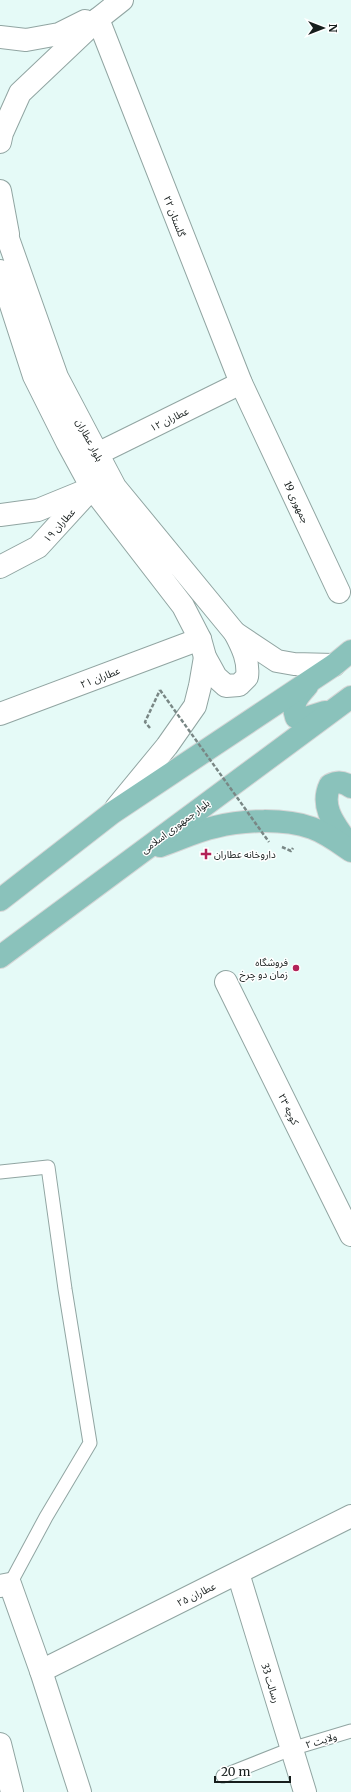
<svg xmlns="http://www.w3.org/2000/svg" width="351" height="1792" viewBox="0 0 351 1792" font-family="Merriweather,'Noto Sans Arabic',serif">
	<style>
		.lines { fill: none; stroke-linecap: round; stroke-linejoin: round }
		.service-casing { stroke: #91a5a2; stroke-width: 15 }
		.minor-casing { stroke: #91a5a2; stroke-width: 24 }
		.tertiary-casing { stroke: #91a5a2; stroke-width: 24 }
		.secondary-casing { stroke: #91a5a2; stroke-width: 24 }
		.primary-casing { stroke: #d5d6d6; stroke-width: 24 }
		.path { stroke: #798785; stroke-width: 2.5; stroke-dasharray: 4 2; stroke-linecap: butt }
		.service { stroke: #fff; stroke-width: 13 }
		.minor { stroke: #fff; stroke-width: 22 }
		.tertiary { stroke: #fff; stroke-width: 22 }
		.secondary { stroke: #fff; stroke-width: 22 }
		.primary { stroke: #8ac2bb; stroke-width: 22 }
		.path-bridge { stroke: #798785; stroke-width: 2.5; stroke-dasharray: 4 2; stroke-linecap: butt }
		.poi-dot { fill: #b22358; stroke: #fff; stroke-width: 1.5 }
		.labels { text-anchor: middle; stroke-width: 3; stroke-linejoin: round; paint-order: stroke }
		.street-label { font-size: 10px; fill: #171e1d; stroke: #fff }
		.poi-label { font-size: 10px; fill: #171e1d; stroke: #fff; text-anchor: start }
	</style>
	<rect width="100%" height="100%" fill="#e5faf7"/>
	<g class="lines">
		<defs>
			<g id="service">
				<path d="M 0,1172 L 48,1167 L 65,1289 L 90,1443 L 46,1517 L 10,1584"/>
				<path d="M 223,1776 L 291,1749 L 351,1731"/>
			</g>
			<g id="minor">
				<path d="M 98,19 L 241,383 L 339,592"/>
				<path d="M 97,454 L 241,383"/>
				<path d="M 0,515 L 38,510 L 87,490"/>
				<path d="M 0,567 L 38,547 L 92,488"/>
				<path d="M 0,714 L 200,639"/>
				<path d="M 226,982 L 351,1235"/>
				<path d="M 238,1573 L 305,1792"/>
				<path d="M 0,1586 L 10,1584 L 41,1671 L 80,1792"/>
				<path d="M 41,1671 L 351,1516"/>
				<path d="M 0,1744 L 12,1792"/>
			</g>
			<g id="tertiary">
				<path d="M 0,37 L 26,40 L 59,34 L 85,21"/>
				<path d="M 0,142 L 2,133 L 20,93 L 98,19 L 122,0"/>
				<path d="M 0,191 L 8,234"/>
			</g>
			<g id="secondary">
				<path d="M 0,216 L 57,377 L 115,487 L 235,633 C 243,648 249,661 247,677 L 239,685 L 226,686 L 216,677 L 210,666 L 205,657 L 200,639 L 183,606 L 92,488 L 67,442 L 34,376 L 0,271"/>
				<path d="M 235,633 L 277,661 L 294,664 L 334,665"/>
				<path d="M 116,808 L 167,746 L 195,706 L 200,686 L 205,657"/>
			</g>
			<g id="primary">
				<path d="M 307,686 C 298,696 291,703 296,717 L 306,718 L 325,712"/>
				<path d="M 349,845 C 337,827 319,808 330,785 C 338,781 344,782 351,787"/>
				<path d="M 160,846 C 178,840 196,831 215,827 C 242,820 284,818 312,828 C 326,833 338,842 351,851"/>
				<path d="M 0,900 L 112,813 L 334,665 L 351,651"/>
				<path d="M 0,957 L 351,697"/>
			</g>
		</defs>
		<use href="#service" class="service-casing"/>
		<use href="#minor" class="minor-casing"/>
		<use href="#tertiary" class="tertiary-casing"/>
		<use href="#secondary" class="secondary-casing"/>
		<use href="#primary" class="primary-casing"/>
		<g class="path">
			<path d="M 150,728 L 145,722 L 160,690"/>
			<path d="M 282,847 L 291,851 L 293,848"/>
		</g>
		<use href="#service" class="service"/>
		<use href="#minor" class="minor"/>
		<use href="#tertiary" class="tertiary"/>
		<use href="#secondary" class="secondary"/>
		<use href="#primary" class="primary"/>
		<path class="path-bridge" d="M 160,690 L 269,842"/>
	</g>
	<g class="poi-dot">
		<path d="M204 848h4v4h4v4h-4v4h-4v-4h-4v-4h4z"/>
		<circle cx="296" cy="968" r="4"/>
	</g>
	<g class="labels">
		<g class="street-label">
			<text transform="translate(175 216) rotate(69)" y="4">گلستان ۲۲</text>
			<text transform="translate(169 419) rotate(-26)" y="4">عطاران ۱۲</text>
			<text transform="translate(90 440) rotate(62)" y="4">بلوار عطاران</text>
			<text transform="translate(297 502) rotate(65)" y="4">جمهوری 19</text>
			<text transform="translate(59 525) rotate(-48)" y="4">عطاران ۱۹</text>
			<text transform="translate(100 677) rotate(-21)" y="4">عطاران ۲۱</text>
			<text transform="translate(175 826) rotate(-37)" y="4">بلوار جمهوری اسلامی</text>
			<text transform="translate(289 1109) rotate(64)" y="4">کوچه ۲۳</text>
			<text transform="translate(196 1594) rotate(-26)" y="4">عطاران ۲۵</text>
			<text transform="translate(271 1683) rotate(73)" y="4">رسالت 33</text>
			<text transform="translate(321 1740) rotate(-17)" y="4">ولایت ۲</text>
		</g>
		<g class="poi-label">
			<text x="214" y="858">داروخانه عطاران</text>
			<text x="288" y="966" text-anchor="end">فروشگاه<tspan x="288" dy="12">زمان دو چرخ</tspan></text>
		</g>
	</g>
	<g transform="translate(323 28) rotate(90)" stroke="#ffffff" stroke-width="3" paint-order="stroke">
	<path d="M0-3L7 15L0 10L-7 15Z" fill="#171e1d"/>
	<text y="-6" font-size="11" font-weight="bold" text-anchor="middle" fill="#171e1d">N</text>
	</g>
	<path d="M215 1776v6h75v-6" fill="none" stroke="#171e1d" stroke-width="2"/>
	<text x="221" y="1776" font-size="12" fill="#171e1d" stroke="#ffffff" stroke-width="3" paint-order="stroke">20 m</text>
</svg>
